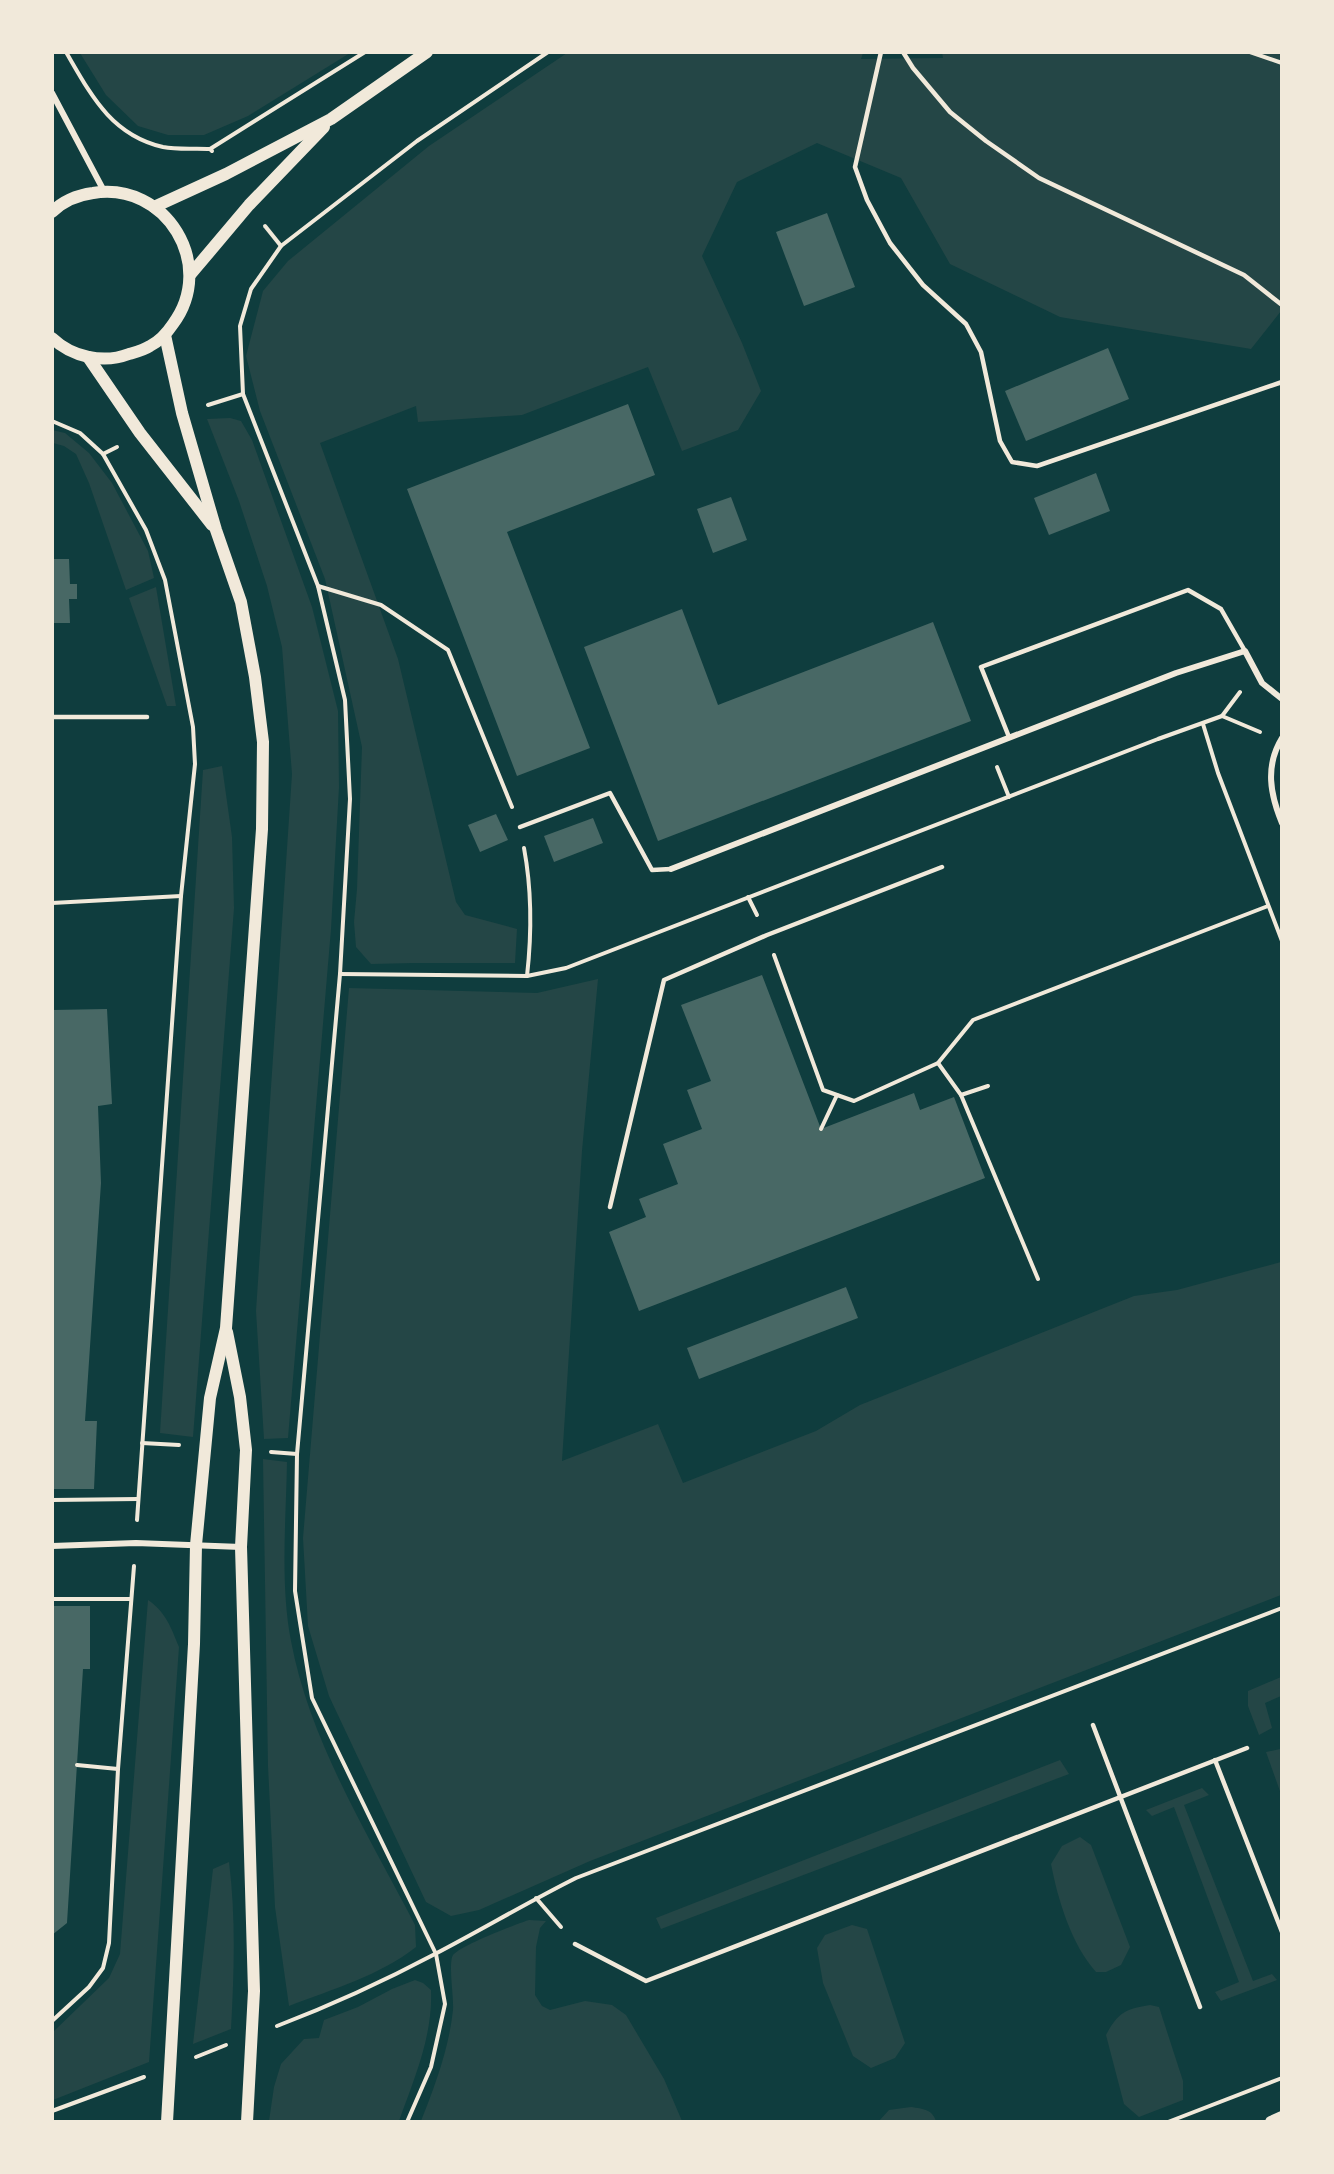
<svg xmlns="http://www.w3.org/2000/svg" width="1334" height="2174" viewBox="0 0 1334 2174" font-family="Ubuntu,sans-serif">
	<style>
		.green { fill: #244646 }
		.building { fill: #486865 }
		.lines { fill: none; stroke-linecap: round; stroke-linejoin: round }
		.path { stroke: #f1e9da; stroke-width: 4 }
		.service { stroke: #f1e9da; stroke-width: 4.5 }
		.minor { stroke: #f1e9da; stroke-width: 6 }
		.secondary { stroke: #f1e9da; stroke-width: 12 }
	</style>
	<rect width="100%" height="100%" fill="#0f3d3e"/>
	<g class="green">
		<path d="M 942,52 L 1281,53 L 1281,311 L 1251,349 L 1060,317 L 950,264 L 901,178 L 817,143 L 737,182 L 702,256 L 742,343 L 761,391 L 738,430 L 682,451 L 648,367 L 522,415 L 418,422 L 416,406 L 320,443 L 398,659 L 456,902 L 465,915 L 517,929 L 515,963 L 414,963 L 371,964 L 356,947 L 354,922 L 357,889 L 362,747 L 325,579 L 260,411 L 246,356 L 263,291 L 288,261 L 429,146 L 567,53 L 863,53 L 861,59 L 943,58 Z"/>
		<path d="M 80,53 L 350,53 L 248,116 L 204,135 L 168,135 L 138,126 L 106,95 Z"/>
		<path d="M 230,418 L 241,421 L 252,440 L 312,607 L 338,711 L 339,787 L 331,929 L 288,1438 L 264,1439 L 256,1311 L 292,774 L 282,647 L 267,586 L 239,501 L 207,419 Z"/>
		<path d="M 52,430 L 65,433 L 89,453 L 112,483 L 148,551 L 154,578 L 126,590 L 89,483 L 76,454 L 64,446 L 53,443 Z"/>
		<path d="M 156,587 L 176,706 L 167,706 L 129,598 Z"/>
		<path d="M 222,766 L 232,837 L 234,908 L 193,1437 L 160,1433 L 203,770 Z"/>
		<path d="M 598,979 L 582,1151 L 562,1461 L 658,1424 L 683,1483 L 816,1431 L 860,1405 L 1134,1296 L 1177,1290 L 1281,1262 L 1281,1595 L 590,1861 L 479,1910 L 451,1916 L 426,1902 L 329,1696 L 308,1626 L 303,1538 L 349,988 L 537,993 Z"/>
		<path d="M 263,1459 L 287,1462 C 286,1521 280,1583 291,1641 C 310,1742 368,1834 415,1925 L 416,1947 C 379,1976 333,1989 289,2006 L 275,1907 L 268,1766 Z"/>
		<path d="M 148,1600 C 166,1612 171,1628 179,1647 L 149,2062 L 53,2100 L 53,2032 L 109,1978 L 120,1954 Z"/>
		<path d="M 1281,1677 L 1281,1696 L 1265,1703 L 1272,1728 L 1259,1735 L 1248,1706 L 1248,1691 Z"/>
		<path d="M 1280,1749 L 1282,1753 L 1281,1794 L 1266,1752 Z"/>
		<path d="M 1060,1760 L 1069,1774 L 661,1929 L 656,1918 Z"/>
		<path d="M 1202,1788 L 1209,1795 L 1184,1805 L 1253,1981 L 1272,1974 L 1277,1980 L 1221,2001 L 1215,1992 L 1239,1982 L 1174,1807 L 1152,1816 L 1146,1810 Z"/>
		<path d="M 1080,1837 L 1091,1845 L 1130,1947 L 1121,1965 L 1106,1972 L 1096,1972 C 1071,1944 1058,1900 1051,1864 L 1062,1846 Z"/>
		<path d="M 229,1862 C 236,1918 234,1973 231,2029 L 193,2044 L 213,1869 Z"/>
		<path d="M 529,1920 L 546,1921 L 540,1928 L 536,1947 L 535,1995 L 542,2006 L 550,2010 L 585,2001 L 612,2005 L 626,2015 L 664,2079 L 682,2121 L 421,2121 C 435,2086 449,2048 453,2010 C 454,1997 448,1963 453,1955 C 461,1945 514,1925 529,1920 Z"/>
		<path d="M 852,1925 L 867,1929 L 905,2043 L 895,2058 L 871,2068 L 853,2056 L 823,1983 L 817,1948 L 825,1935 Z"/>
		<path d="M 415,1980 L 423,1983 L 431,1990 C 433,2036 414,2079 399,2121 L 269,2121 L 274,2087 L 281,2064 L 304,2039 L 319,2038 L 324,2020 L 358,2007 L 392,1989 Z"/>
		<path d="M 1150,2005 L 1159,2007 L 1183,2081 L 1183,2100 L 1139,2117 L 1124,2104 L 1106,2035 C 1118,2012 1126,2009 1150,2005 Z"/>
		<path d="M 911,2107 C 923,2109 932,2109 936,2121 L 879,2121 L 889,2110 Z"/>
	</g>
	<g class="building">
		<path d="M 827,213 L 855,287 L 804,306 L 776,232 Z"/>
		<path d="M 1108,348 L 1129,399 L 1026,441 L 1005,391 Z"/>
		<path d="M 628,404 L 655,475 L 507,532 L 590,748 L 517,776 L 407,489 Z"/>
		<path d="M 1096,473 L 1110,511 L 1049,535 L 1034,498 Z"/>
		<path d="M 731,497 L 747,540 L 713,553 L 697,509 Z"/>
		<path d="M 52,559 L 69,559 L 70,584 L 77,584 L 77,599 L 69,599 L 70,623 L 52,623 Z"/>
		<path d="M 682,609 L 718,705 L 933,622 L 971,721 L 658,841 L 584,647 Z"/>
		<path d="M 496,814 L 508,840 L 480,852 L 468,825 Z"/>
		<path d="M 593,818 L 603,843 L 554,862 L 544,836 Z"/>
		<path d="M 762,975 L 821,1129 L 914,1093 L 920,1110 L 954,1097 L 985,1178 L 639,1311 L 609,1232 L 646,1217 L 639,1199 L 678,1184 L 663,1144 L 702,1129 L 687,1090 L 711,1081 L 681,1005 Z"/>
		<path d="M 107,1009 L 112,1104 L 98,1106 L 101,1183 L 85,1421 L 97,1421 L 94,1489 L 52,1489 L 52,1010 Z"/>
		<path d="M 846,1287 L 858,1318 L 699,1379 L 687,1348 Z"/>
		<path d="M 52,1606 L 90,1606 L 90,1669 L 83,1669 L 67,1923 L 52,1935 Z"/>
	</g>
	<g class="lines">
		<g class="path">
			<path d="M 66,52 C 91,95 111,135 163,147 C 178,150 195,148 210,149 L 212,151"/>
			<path d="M 1250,52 L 1282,63"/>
			<path d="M 210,149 L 365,52"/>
			<path d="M 265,226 L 281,246"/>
			<path d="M 243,394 L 318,586 L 345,700 L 350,799 L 340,974 L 297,1454 L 295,1591 L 312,1698 L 436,1954 L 445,2004 L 431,2067 L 407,2122"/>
			<path d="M 208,405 L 243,394 L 240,326 L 251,289 L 281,246 L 417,141 L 548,52"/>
			<path d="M 52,421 L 80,433 L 103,454 L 117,447"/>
			<path d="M 103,454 L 146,530 L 165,580 L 193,727 L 195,764 L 181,896 L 137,1520"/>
			<path d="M 318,586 L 381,605 L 448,650 L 512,807"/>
			<path d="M 1222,716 L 1260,732"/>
			<path d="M 1203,724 L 1218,773 L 1282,941"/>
			<path d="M 997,767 L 1009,797"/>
			<path d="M 524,848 C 532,891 532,932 527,976"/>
			<path d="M 748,897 L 757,915"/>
			<path d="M 52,903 L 181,896"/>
			<path d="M 774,955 L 823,1090 L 854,1101 L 938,1063 L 973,1020 L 1268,906"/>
			<path d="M 340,974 L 527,976 L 566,968 L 1158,739 L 1222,716 L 1240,692"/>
			<path d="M 938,1063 L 961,1095 L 988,1086"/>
			<path d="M 961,1095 L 1038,1279"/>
			<path d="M 821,1129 L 837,1095"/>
			<path d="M 142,1443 L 179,1445"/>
			<path d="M 271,1452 L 297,1454"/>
			<path d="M 52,1500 L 138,1499"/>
			<path d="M 52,1599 L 131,1599"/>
			<path d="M 77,1765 L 118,1769"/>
			<path d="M 536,1898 L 561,1927"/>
			<path d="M 52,2021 L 89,1987 L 103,1968 L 109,1943 L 118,1769 L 134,1566"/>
			<path d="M 277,2026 C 332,2005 384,1981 435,1954 C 483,1929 528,1902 576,1878 L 1282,1608"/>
			<path d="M 196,2057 L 226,2045"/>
			<path d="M 52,2111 L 144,2077"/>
			<path d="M 1168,2122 L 1282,2078"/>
		</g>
		<g class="service">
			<path d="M 881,52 L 855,167 L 867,200 L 890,243 L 923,285 L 966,324 L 981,352 L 1000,441 L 1012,462 L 1037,466 L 1282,382"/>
			<path d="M 903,52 L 913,68 L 950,112 L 986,141 L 1039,178 L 1244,275 L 1282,305"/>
			<path d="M 52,717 L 147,717"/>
			<path d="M 1009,737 L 981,667 L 1188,590 L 1221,609 L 1245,651"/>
			<path d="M 520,827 L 610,793 L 652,870 L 671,869"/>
			<path d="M 610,1207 L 664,980 L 767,935 L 942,867"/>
			<path d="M 1093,1725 L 1200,2007"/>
			<path d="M 1215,1760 L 1282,1932"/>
			<path d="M 575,1944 L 646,1981 L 1247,1748"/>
		</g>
		<g class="minor">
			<path d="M 52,93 L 104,191"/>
			<path d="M 1282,738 C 1265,766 1270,794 1282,823"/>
			<path d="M 671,869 L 1176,673 L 1245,651 L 1262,683 L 1282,699"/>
			<path d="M 52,1546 L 136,1543 L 241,1547"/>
		</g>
		<g class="secondary">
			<path d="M 154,207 L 226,174 L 331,119 L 427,52"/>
			<path d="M 52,212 C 63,201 78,195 93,193 C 166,181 217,265 173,324 C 167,333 160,341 150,346 C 144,350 136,352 129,354 C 103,364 72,357 52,338"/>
			<path d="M 190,275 L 249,205 L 324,127"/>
			<path d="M 165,335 L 182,413 L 216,530 L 241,602 L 255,677 L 263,742 L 262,829 L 226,1328 L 210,1398 L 196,1545 L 194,1644 L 167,2122"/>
			<path d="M 88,357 L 140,433 L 212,525"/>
			<path d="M 227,1332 L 240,1397 L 246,1450 L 241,1547 L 254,1991 L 247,2122"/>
			<path d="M 1271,2122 L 1282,2117"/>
		</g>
	</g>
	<rect width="1334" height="2174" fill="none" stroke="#f1e9da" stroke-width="108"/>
</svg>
